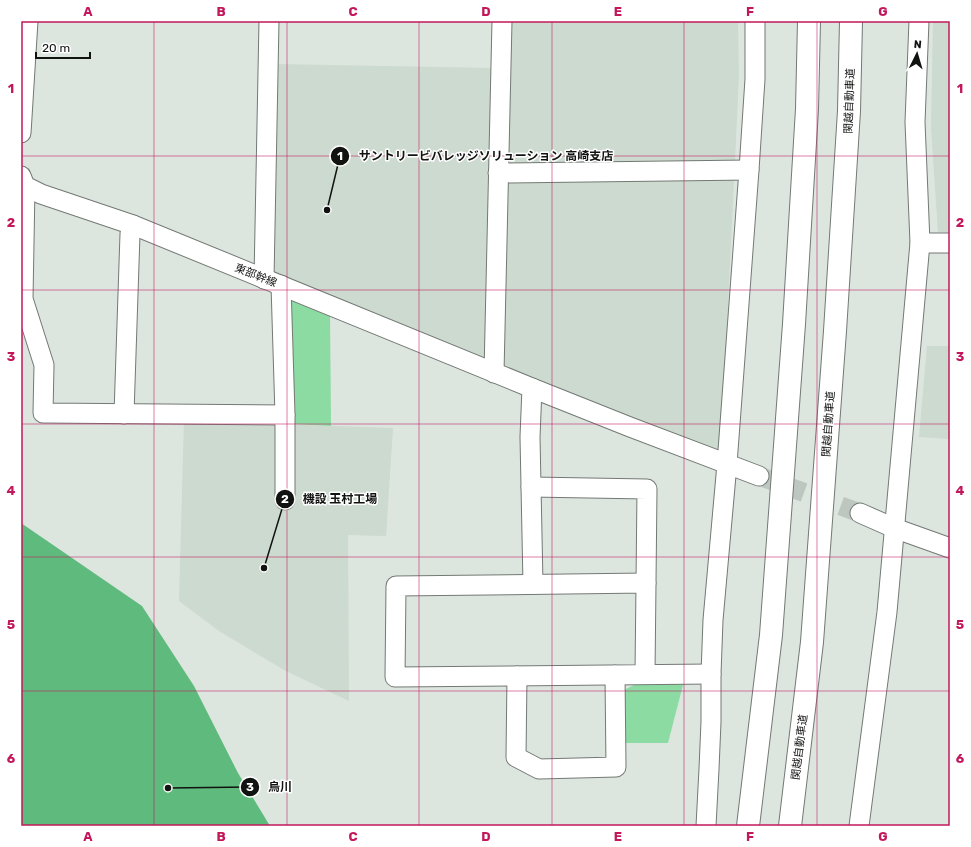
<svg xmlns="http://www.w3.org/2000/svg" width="971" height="847" viewBox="0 0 971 847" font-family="Rubik,'Noto Sans JP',sans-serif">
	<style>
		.built { fill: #ccdacf }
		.green { fill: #8bdba3 }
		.water { fill: #5fba7d }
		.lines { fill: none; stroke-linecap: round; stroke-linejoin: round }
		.minor-tunnel { stroke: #bec6c0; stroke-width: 19; stroke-dasharray: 19 10; stroke-linecap: butt }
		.minor-casing { stroke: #737974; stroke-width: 21 }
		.highway-casing { stroke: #737974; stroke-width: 24 }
		.minor { stroke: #fff; stroke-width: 19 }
		.highway { stroke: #fff; stroke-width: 22 }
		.grid { fill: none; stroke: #c2185b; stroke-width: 1; stroke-opacity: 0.55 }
		.labels { text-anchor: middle; stroke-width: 3; stroke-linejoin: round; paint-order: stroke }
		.street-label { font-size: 11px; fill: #111311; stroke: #fff }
		.leader { fill: none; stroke: #111311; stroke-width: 1.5 }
		.callout-dot { fill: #111311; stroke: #fff; stroke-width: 1.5 }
		.mark-label { font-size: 12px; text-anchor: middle; font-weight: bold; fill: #fff }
		.callout-label { font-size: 12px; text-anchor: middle; font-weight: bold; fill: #111311; stroke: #fff; stroke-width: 3; stroke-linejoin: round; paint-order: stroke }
		.neatline { fill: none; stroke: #c2185b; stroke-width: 1.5 }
		.grid-label { font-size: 13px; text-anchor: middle; font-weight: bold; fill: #c2185b }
	</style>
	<rect width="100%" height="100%" fill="#dde5df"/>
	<g class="built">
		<path d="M 509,21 L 738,21 L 739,76 L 721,453 L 500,366 L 379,314 L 276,274 L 270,266 L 276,64 L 493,68 Z"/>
		<path d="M 933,21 L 950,21 L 950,233 L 938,232 L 931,128 Z"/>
		<path d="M 927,346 L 950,346 L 950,439 L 919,437 Z"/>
		<path d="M 184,421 L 393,428 L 386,536 L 348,535 L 349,701 L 284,670 L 219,631 L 179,601 Z"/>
	</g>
	<g class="green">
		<path d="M 286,294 L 330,312 L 331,426 L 293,424 Z"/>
		<path d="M 684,681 L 668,743 L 623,743 L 624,690 L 638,683 Z"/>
	</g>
	<path class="water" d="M 21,523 L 142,606 L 194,686 L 238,773 L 270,826 L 21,826 Z"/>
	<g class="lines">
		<path class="minor-tunnel" d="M 759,476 L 860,513"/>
		<defs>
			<g id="minor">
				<path d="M 21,133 L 28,21"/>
				<path d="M 498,173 L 749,170"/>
				<path d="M 21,176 L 25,186 L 41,194 L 133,225 L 532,388 L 630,427 L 759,476"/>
				<path d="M 25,186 L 23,299 L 44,365 L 43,413 L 285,415"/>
				<path d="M 920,243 L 950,243"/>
				<path d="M 264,279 L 269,21"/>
				<path d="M 281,285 L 285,415 L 285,500"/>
				<path d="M 494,373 L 502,21"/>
				<path d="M 532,388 L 530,437 L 533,584"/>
				<path d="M 124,414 L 130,234 L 133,225"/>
				<path d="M 531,487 L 647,489 L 646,583"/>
				<path d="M 860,513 L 894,528 L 950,548"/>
				<path d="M 645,674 L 646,583 L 396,586 L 395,677 L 711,674"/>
				<path d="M 517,676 L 516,757 L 539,769 L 616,767 L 615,675"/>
				<path d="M 706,826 L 709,769 L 711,722 L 711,674 L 713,620 L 727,464 L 749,170 L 755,79 L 755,21"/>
				<path d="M 859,826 L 887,612 L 920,243 L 915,122 L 919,21"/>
			</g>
			<g id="highway">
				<path d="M 748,826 L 771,635 L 794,324 L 807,109 L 809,21"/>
				<path d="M 790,826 L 812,642 L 835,331 L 849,111 L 851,21"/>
			</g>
		</defs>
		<use href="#minor" class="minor-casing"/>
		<use href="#highway" class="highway-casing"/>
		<use href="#minor" class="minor"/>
		<use href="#highway" class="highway"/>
	</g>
	<path class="grid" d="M 154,21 L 154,826M 287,21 L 287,826M 419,21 L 419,826M 552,21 L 552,826M 684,21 L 684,826M 817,21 L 817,826M 21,156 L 950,156M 21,290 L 950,290M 21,424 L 950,424M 21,557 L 950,557M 21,691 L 950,691"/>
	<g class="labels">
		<g class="street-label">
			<text transform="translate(849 101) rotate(-88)" y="4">関越自動車道</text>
			<text transform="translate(256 275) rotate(22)" y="4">東部幹線</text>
			<text transform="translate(828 424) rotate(-86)" y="4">関越自動車道</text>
			<text transform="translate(799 747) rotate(-83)" y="4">関越自動車道</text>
		</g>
	</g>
	<path class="leader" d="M327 210L340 156M264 568L285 499M168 788L250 787"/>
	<g class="callout-dot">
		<circle cx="327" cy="210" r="4"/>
		<circle cx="264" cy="568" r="4"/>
		<circle cx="168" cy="788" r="4"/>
		<circle cx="340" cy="156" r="10"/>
		<circle cx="285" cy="499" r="10"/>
		<circle cx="250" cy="787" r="10"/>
	</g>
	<g class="mark-label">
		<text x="340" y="160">1</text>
		<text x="285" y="503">2</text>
		<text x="250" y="791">3</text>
	</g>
	<g class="callout-label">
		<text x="486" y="160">サントリービバレッジソリューション 高崎支店</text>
		<text x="340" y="503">機設 玉村工場</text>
		<text x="280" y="791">烏川</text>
	</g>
	<rect width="971" height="847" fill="none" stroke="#ffffff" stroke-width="44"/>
	<g transform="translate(917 54) rotate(5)" stroke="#ffffff" stroke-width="3" paint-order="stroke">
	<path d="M0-3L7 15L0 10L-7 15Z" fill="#111311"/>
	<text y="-6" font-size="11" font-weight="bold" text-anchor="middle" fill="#111311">N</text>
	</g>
	<path d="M36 52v6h54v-6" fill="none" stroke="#111311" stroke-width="2"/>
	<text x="42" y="52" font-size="12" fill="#111311" stroke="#ffffff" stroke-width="3" paint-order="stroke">20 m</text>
	<rect x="22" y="22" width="927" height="803" class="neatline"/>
	<g class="grid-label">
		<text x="88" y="16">A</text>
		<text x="221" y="16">B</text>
		<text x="353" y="16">C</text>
		<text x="486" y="16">D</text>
		<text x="618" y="16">E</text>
		<text x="750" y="16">F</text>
		<text x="883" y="16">G</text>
		<text x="11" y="93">1</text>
		<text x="960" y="93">1</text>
		<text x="11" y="227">2</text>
		<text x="960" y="227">2</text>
		<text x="11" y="361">3</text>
		<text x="960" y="361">3</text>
		<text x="11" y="495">4</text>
		<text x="960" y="495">4</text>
		<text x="11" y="629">5</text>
		<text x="960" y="629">5</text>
		<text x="11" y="763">6</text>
		<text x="960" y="763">6</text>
		<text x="88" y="841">A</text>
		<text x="221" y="841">B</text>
		<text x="353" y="841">C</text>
		<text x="486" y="841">D</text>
		<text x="618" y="841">E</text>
		<text x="750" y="841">F</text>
		<text x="883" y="841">G</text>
	</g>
</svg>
